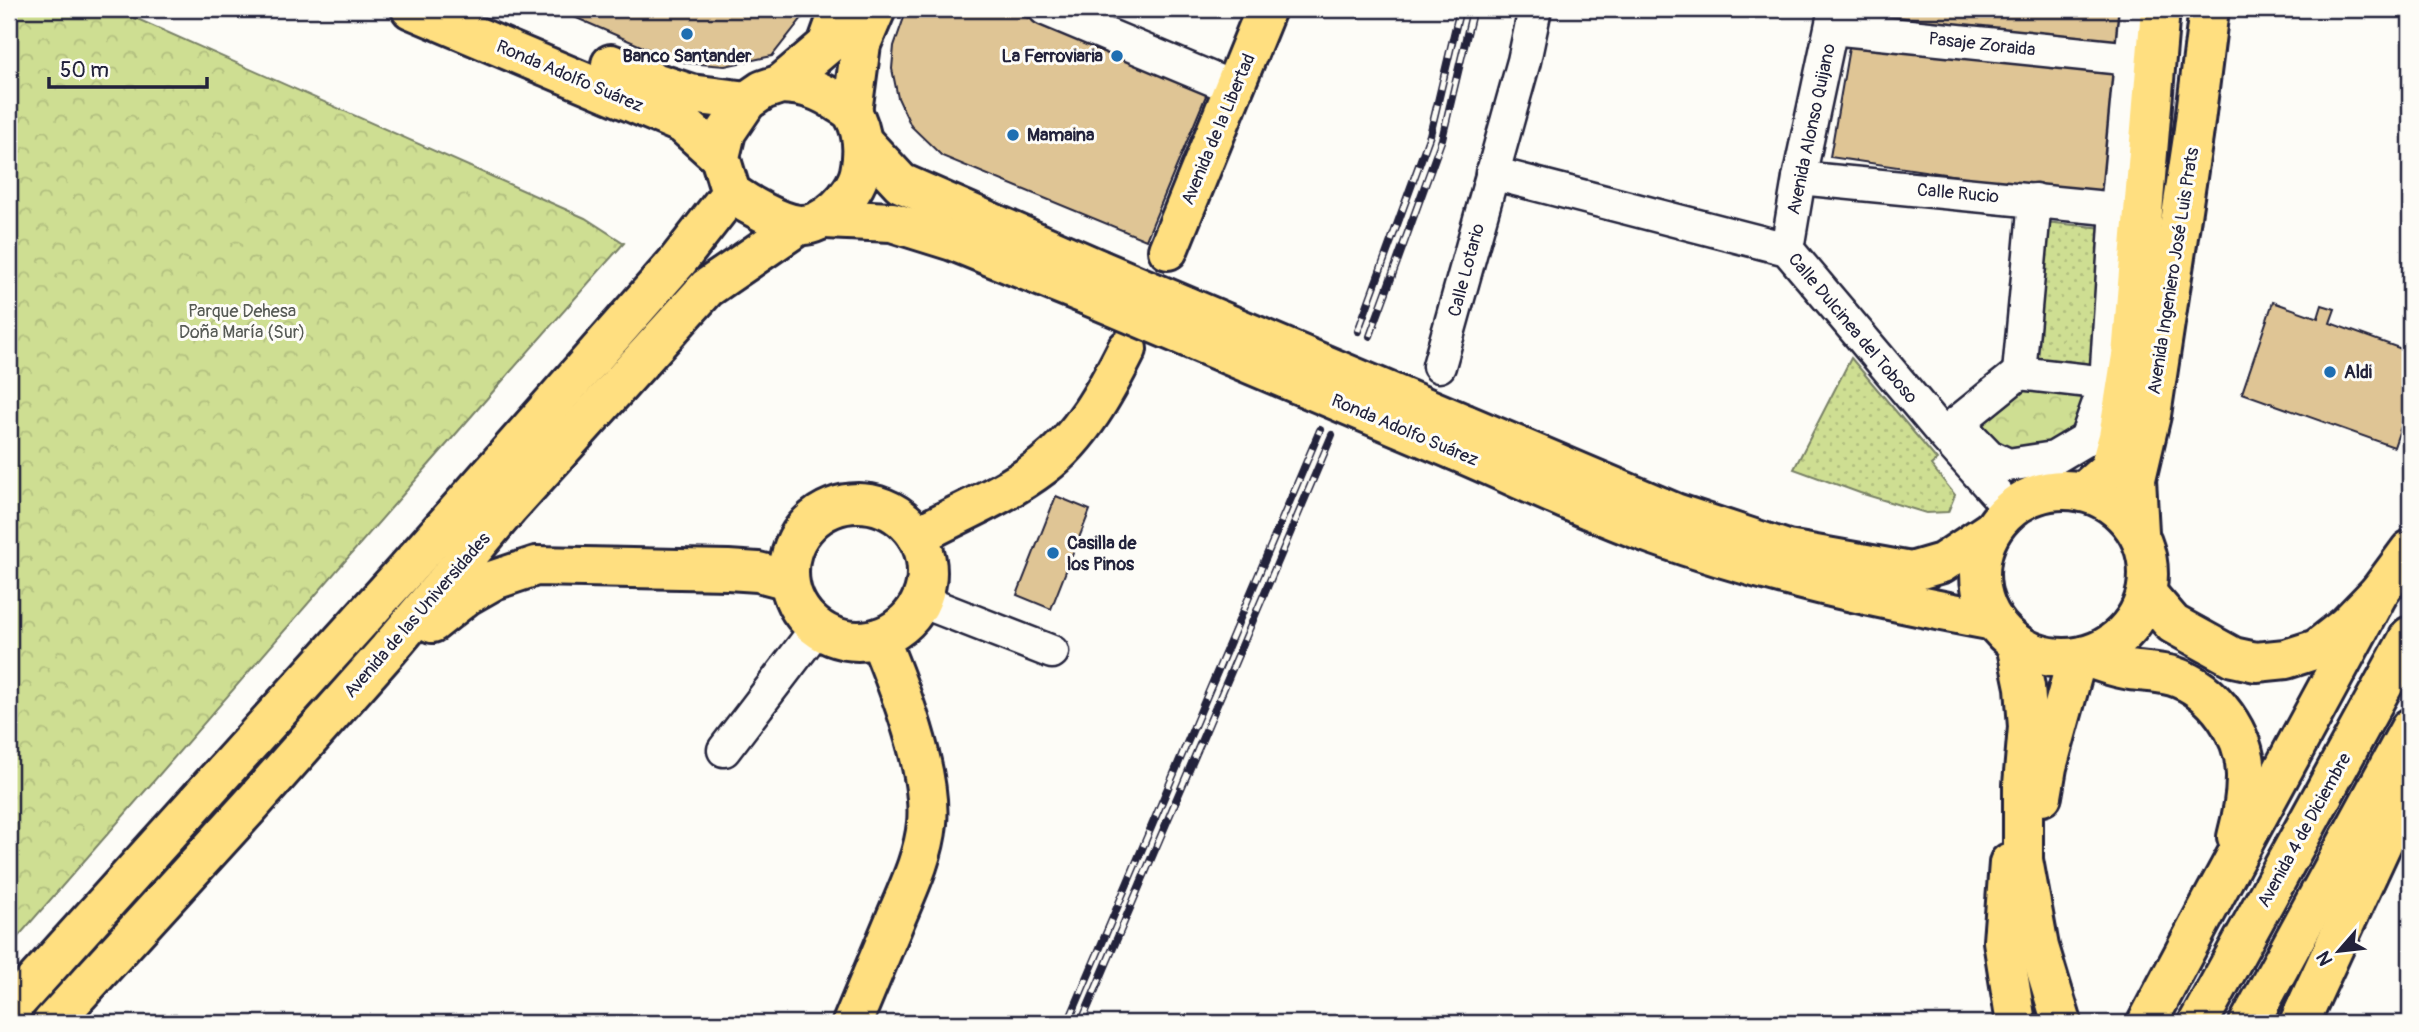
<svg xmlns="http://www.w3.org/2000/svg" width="2419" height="1032" viewBox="0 0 2419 1032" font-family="Pangolin,sans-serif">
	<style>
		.grass { fill: url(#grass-dots); stroke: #788066; stroke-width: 2 }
		.park { fill: url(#park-crowns); stroke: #788066; stroke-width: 2 }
		.building { fill: #dfc595; stroke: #22223b; stroke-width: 2 }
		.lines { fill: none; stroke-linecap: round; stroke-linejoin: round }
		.minor-casing { stroke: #22223b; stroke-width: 37 }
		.major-casing { stroke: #22223b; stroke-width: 44 }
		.minor { stroke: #fdfcf7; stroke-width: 32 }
		.major { stroke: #ffdf80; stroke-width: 38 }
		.rail-casing { stroke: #22223b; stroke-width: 8 }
		.rail { stroke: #fdfcf7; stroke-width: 5; stroke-dasharray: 16; stroke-linecap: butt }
		.major-bridge-casing { stroke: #22223b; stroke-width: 44; stroke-linecap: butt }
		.major-bridge { stroke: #ffdf80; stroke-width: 38 }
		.poi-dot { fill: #1f6fb2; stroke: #fdfcf7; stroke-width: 2.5 }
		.labels { text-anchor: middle; stroke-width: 6; stroke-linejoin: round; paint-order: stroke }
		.street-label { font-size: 18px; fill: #22223b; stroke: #fdfcf7 }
		.poi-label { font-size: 18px; font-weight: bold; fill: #22223b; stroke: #fdfcf7; text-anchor: start }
		.park-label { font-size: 18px; fill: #565a55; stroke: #fdfcf7 }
	</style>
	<defs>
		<pattern id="grass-dots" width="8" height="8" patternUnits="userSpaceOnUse" patternTransform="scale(1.75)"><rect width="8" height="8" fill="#cede92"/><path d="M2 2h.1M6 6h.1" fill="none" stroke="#b1be7f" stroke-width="1.8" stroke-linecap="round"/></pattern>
		<pattern id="park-crowns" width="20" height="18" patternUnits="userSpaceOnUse" patternTransform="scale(1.75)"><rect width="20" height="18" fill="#cede92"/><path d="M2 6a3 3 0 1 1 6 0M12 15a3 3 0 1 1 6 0" fill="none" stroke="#b1be7f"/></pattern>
	</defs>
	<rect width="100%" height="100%" fill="#fdfcf7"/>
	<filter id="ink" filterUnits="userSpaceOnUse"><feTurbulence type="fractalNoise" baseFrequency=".0143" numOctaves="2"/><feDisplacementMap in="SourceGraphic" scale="14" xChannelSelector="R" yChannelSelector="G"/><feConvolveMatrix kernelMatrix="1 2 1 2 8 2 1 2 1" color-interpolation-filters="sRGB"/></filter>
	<g filter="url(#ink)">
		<g class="grass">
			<path d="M 2045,222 L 2104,228 L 2093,368 L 2031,362 Z"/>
			<path d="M 1851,358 L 1937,460 L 1931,465 L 1955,495 L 1948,512 L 1926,513 L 1860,493 L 1794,469 Z"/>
		</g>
		<g class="park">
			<path d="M 9,9 L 115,9 L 585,218 L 624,243 C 417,476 214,713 9,947 Z"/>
			<path d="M 2019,373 L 2106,383 L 2086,439 L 2008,465 L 1957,423 Z"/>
		</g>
		<g class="building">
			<path d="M 556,9 L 679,9 L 744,11 L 748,9 L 809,9 L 772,56 L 725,66 L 687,63 L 650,50 Z"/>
			<path d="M 907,9 L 1004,9 L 1210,86 L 1146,240 L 942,156 L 911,126 L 898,98 L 892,69 L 894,46 Z"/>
			<path d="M 1855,9 L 2120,9 L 2118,46 L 1854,14 Z"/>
			<path d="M 1850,42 L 2117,69 L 2106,198 L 1830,157 Z"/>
			<path d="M 2273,302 L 2318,318 L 2322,305 L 2335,309 L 2330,323 L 2410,352 L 2410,400 L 2394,447 L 2242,393 Z"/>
			<path d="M 1056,496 L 1090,510 L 1051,609 L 1017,595 Z"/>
		</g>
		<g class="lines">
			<defs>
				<g id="minor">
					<path d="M 1045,9 L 1234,88"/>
					<path d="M 1832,28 L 2132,59"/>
					<path d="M 1492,173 L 1787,249 L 1943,434 L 2009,508"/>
					<path d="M 1799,178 L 2117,209"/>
					<path d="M 2035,200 L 2019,373 L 2106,383"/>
					<path d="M 1787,249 L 1799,178 L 1835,9"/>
					<path d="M 1439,366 L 1524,61 L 1535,9"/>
					<path d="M 2019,373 L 1957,423 L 1989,456 L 2008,465 L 2054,458 L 2086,439 L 2106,383 L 2117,209 L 2136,9"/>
					<path d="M 921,601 L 1052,652"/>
					<path d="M 724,750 L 817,628"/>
				</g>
				<g id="major">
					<path d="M 411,9 L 683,124 L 720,157"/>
					<path d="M 611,64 L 654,82 L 691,94 L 747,101"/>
					<path d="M 781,84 C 805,85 821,90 840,104 C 845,107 850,110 853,114 C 863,131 864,153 860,172 C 855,195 824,227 799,225 C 779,223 747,204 731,193 L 720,157 L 726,132 L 747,101 L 763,90 Z"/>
					<path d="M 781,84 L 827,45 L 840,9"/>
					<path d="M 852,112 L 861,44 L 876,9"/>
					<path d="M 863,142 L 901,183 L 1098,269"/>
					<path d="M 825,219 L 892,222 L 953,241 L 1087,295"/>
					<path d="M 1168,250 L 1266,9"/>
					<path d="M 1465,424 L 1675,513 L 1787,550 L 1911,572 L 1942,563 L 1990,531"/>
					<path d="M 1454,450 C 1520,478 1586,511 1654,535 C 1765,575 1878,599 1994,621"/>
					<circle cx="2064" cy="574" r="84"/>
					<path d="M 2083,492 L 2109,469 L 2118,437 L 2131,356 L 2160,9"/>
					<circle cx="858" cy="572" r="69"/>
					<path d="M 2139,532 L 2136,479 L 2151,415 L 2193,137 L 2209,9"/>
					<path d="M 917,536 C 959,513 1005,495 1043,466 C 1081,437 1106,391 1127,349"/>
					<path d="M 2147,594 L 2173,624 L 2233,657 L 2256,662 L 2286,659 L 2317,649 L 2346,626 L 2379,592 L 2410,550"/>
					<path d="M 432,623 L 466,596 L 494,580 L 536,566 L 728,570 L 758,572 L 789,580"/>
					<path d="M 2016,644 L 2025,687 L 2028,727 L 2023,785 L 2023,860 L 2039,947 L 2062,1023"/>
					<path d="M 2084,656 C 2099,662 2114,667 2130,670 C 2144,672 2159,672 2173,676 C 2214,689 2247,735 2246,778 C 2246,798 2242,818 2237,837"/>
					<path d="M 2042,796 L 2047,767 L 2077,658"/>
					<path d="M 2009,863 L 2003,941 L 2016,1023"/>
					<path d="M 9,1010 L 404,572 L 677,262 L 731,193"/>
					<path d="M 52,1023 L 250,806 L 388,650 L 508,508 L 707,288 L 799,225"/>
					<path d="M 852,1023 C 866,989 881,954 895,920 C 908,889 924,856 927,823 C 932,771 899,687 879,638"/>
					<path d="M 2147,1023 C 2223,878 2302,736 2379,592"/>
					<path d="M 2198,1023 L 2410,636"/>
					<path d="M 2249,1023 L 2410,728"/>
					<path d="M 2299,1023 L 2410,783"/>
				</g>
			</defs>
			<use href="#minor" class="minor-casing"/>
			<use href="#major" class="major-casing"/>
			<use href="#minor" class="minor"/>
			<use href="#major" class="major"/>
			<defs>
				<g id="rail">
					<path d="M 1358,331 L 1430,135 L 1460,9"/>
					<path d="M 1370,336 L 1442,139 L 1473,9"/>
					<path d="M 1068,1023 L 1320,430"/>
					<path d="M 1081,1023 L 1332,435"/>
				</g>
			</defs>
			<use href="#rail" class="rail-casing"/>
			<use href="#rail" class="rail"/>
			<defs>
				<g id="major-bridge">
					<path d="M 1098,269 L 1465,424"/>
					<path d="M 1087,295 L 1454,450"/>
				</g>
			</defs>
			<use href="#major-bridge" class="major-bridge-casing"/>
			<use href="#major-bridge" class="major-bridge"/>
		</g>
	</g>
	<g class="poi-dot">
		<circle cx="687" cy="34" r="7"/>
		<circle cx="1117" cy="56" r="7"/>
		<circle cx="1013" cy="135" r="7"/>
		<circle cx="2330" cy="372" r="7"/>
		<circle cx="1053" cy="553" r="7"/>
	</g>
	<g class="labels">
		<g class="street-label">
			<text transform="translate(1982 44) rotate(6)" y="6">Pasaje Zoraida</text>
			<text transform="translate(570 76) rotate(23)" y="6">Ronda Adolfo Suárez</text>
			<text transform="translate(1218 129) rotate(-67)" y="6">Avenida de la Libertad</text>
			<text transform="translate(1811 129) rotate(-78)" y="6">Avenida Alonso Quijano</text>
			<text transform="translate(1958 193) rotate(5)" y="6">Calle Rucio</text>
			<text transform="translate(1466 270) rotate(-75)" y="6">Calle Lotario</text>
			<text transform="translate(2173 271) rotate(-81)" y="6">Avenida Ingeniero José Luis Prats</text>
			<text transform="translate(1853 328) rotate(50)" y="6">Calle Dulcinea del Toboso</text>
			<text transform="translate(1405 430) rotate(23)" y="6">Ronda Adolfo Suárez</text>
			<text transform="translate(417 615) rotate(-49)" y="6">Avenida de las Universidades</text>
			<text transform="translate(2304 830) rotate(-61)" y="6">Avenida 4 de Diciembre</text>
		</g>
		<g class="poi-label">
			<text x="687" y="62" text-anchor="middle">Banco Santander</text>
			<text x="1103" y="62" text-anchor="end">La Ferroviaria</text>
			<text x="1027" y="141">Mamaina</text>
			<text x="2344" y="378">Aldi</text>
			<text x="1067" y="549">Casilla de<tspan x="1067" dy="21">los Pinos</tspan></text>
		</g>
		<g class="park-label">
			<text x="242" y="317">Parque Dehesa<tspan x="242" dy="21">Doña María (Sur)</tspan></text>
		</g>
	</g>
	<rect width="2419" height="1032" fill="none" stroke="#fdfcf7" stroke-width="35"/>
	<rect x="18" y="18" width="2384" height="997" fill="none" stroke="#22223b" stroke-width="2.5" filter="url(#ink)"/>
	<g transform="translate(2339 951) rotate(242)" stroke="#fdfcf7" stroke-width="5" paint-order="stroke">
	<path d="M0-5L12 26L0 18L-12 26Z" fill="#22223b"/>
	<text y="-10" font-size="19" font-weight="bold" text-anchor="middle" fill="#22223b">N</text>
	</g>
	<path d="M49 77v10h158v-10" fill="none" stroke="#22223b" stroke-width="3.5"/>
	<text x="60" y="77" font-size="21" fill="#22223b" stroke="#fdfcf7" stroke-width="5" paint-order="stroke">50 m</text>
</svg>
